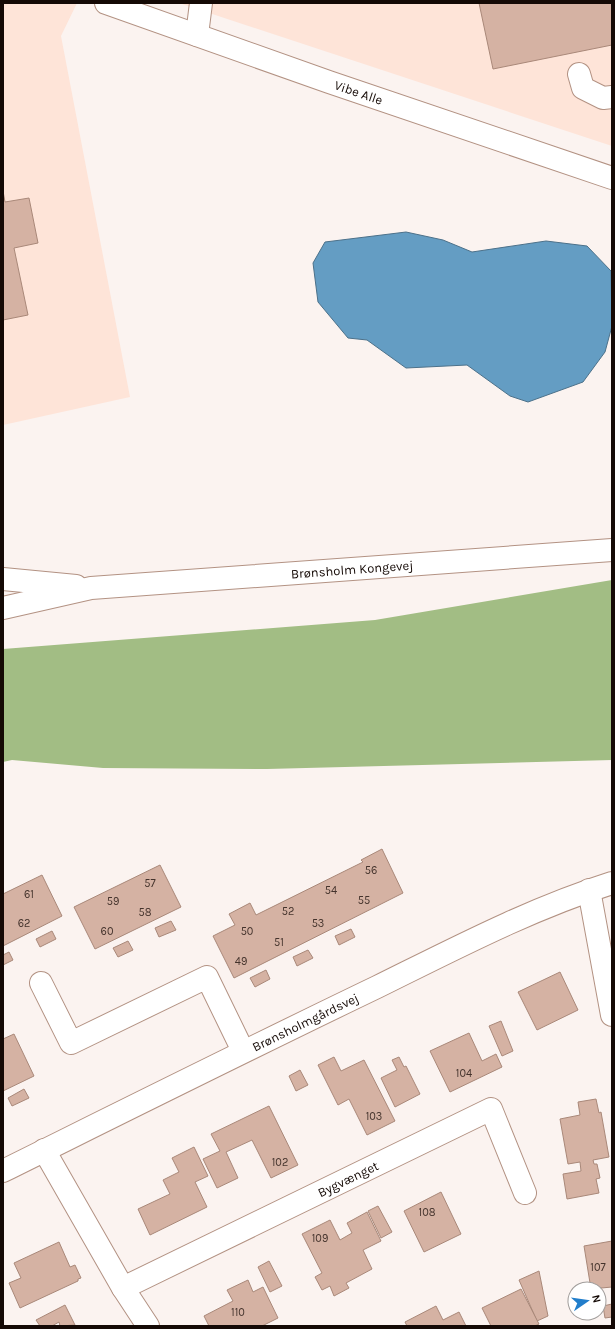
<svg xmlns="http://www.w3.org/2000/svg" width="615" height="1329" viewBox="0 0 615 1329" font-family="Karla,sans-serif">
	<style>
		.built { fill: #fee4d8 }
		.forest { fill: #a2bd84 }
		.water { fill: #649dc3; stroke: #4c718a }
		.building { fill: #d5b2a3; stroke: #a98879 }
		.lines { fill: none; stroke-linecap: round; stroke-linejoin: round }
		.minor-casing { stroke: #b39283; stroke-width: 24 }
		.major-casing { stroke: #b39283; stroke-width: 24 }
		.minor { stroke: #fff; stroke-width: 22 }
		.major { stroke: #fff; stroke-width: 22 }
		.labels { text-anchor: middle; stroke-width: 3.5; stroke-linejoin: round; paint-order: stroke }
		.number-label { font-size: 11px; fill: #44332c }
		.street-label { font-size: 13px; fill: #140905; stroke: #fff }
	</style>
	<rect width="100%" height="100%" fill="#fbf3f0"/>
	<g class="built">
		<path d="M 3,3 L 77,3 L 61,36 L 130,397 L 3,425 Z"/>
		<path d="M 179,3 L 612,3 L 612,146 Z"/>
	</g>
	<path class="forest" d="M 612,580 L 612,760 L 267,769 L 103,768 L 12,760 L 3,762 L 3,649 L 375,620 Z"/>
	<path class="water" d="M 406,232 L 443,240 L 472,252 L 546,241 L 587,246 L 611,271 L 612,326 L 605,352 L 583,382 L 528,402 L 510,396 L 467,365 L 406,368 L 367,340 L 348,338 L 318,302 L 313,263 L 325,242 Z"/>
	<g class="building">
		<path d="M 479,3 L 612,3 L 612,45 L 493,69 Z"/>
		<path d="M 3,191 L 5,202 L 29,198 L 38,243 L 14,248 L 28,315 L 3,320 Z"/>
		<path d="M 382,849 L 403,893 L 234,978 L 213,936 L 235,925 L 229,914 L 250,903 L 256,915 L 363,862 L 361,860 Z"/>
		<path d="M 160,865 L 181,907 L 95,949 L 74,907 Z"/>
		<path d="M 42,875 L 62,916 L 3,946 L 3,894 Z"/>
		<path d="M 171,921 L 176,930 L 159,937 L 155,928 Z"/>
		<path d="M 351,929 L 355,937 L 339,945 L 335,936 Z"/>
		<path d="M 52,931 L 56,939 L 40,947 L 36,939 Z"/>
		<path d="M 128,941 L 133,950 L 118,957 L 113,948 Z"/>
		<path d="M 308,950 L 313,958 L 297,966 L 293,957 Z"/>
		<path d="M 9,952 L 13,960 L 3,965 L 3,955 Z"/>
		<path d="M 266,970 L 270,979 L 255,987 L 250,978 Z"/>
		<path d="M 560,972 L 578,1010 L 537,1030 L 518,992 Z"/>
		<path d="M 501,1021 L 513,1051 L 502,1056 L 489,1026 Z"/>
		<path d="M 469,1033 L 482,1061 L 496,1054 L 502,1067 L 450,1092 L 430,1051 Z"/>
		<path d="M 14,1034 L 34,1076 L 3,1091 L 3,1039 Z"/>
		<path d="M 334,1057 L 341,1071 L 364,1060 L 395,1121 L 367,1135 L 349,1099 L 338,1105 L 318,1065 Z"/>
		<path d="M 399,1057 L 404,1067 L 406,1066 L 420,1094 L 395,1107 L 381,1078 L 397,1070 L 392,1060 Z"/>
		<path d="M 300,1070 L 308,1085 L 296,1091 L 289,1076 Z"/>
		<path d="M 24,1089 L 29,1098 L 12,1106 L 8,1098 Z"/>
		<path d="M 596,1099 L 599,1113 L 601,1112 L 609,1157 L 593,1160 L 594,1164 L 597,1164 L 600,1178 L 596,1179 L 599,1193 L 567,1199 L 563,1174 L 581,1171 L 580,1162 L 568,1164 L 560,1119 L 580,1115 L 578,1102 Z"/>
		<path d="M 269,1106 L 298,1165 L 271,1178 L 252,1140 L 226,1152 L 238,1178 L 217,1188 L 203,1159 L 220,1151 L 211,1134 Z"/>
		<path d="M 194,1147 L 208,1176 L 195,1182 L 207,1207 L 150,1235 L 138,1209 L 170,1194 L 163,1180 L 179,1172 L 172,1158 Z"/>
		<path d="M 441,1192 L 461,1234 L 424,1252 L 404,1211 Z"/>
		<path d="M 378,1206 L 392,1232 L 381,1238 L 368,1211 Z"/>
		<path d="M 367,1212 L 381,1241 L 363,1250 L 372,1269 L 346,1283 L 349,1288 L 334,1296 L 330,1286 L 322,1290 L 315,1277 L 322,1273 L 302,1234 L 330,1220 L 340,1240 L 352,1233 L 347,1223 Z"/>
		<path d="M 612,1241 L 612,1287 L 591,1289 L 584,1246 Z"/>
		<path d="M 59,1242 L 70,1267 L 75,1265 L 81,1278 L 78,1279 L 78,1281 L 20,1308 L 9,1283 L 21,1278 L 14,1263 Z"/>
		<path d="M 269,1261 L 282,1286 L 270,1292 L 258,1267 Z"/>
		<path d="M 539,1271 L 548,1316 L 537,1321 L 519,1280 Z"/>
		<path d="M 248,1280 L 253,1292 L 263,1287 L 278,1318 L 262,1326 L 209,1326 L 204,1316 L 233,1301 L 227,1290 Z"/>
		<path d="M 521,1289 L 539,1324 L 535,1326 L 491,1326 L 482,1308 Z"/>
		<path d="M 612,1304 L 612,1317 L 605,1318 L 603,1306 Z"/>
		<path d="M 65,1305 L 75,1325 L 60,1326 L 59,1322 L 52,1326 L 40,1326 L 36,1320 Z"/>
		<path d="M 436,1306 L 443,1320 L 459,1312 L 466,1326 L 407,1326 L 405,1322 Z"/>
	</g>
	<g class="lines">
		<defs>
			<g id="minor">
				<path id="s1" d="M 106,3 L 329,82 L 612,178"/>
				<path d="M 197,35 L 201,3"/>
				<path d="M 579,74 L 583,88 L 603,98 L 612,97"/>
				<path d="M 589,890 L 612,1015"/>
				<path d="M 41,983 L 71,1043 L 207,977 L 243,1051"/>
				<path d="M 44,1150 L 123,1288 L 148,1326"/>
				<path id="s2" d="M 3,1171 C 128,1109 252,1047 377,987 C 454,949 530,909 612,883"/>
				<path id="s3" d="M 123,1288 L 491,1109 L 525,1193"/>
			</g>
			<g id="major">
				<path d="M 3,579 L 76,586"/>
				<path id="s4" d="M 3,608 L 91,588 L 612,550"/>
			</g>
		</defs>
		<use href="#minor" class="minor-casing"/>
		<use href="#major" class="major-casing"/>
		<use href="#minor" class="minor"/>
		<use href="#major" class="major"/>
	</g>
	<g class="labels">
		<g class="number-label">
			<text x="371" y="874">56</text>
			<text x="150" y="887">57</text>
			<text x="331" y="894">54</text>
			<text x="29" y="898">61</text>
			<text x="364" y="904">55</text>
			<text x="113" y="905">59</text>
			<text x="288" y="915">52</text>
			<text x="145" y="916">58</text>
			<text x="24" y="927">62</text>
			<text x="318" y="927">53</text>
			<text x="107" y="935">60</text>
			<text x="247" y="935">50</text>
			<text x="279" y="946">51</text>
			<text x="241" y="965">49</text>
			<text x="464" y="1077">104</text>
			<text x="374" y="1120">103</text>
			<text x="280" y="1166">102</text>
			<text x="427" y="1216">108</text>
			<text x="320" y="1242">109</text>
			<text x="598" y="1271">107</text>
			<text x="238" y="1316">110</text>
		</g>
		<g class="street-label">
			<text dy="5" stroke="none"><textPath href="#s1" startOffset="268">Vibe Alle</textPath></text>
			<text dy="5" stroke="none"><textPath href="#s4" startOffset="352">Brønsholm Kongevej</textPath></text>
			<text dy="5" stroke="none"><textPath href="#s2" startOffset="337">Brønsholmgårdsvej</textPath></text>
			<text dy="5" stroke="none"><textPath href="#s3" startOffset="250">Bygvænget</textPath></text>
		</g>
	</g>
	<rect width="615" height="1329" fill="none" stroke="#140905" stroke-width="8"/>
	<g transform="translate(587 1301) rotate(77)"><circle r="19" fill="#ffffff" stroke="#a19d9b"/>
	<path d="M0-3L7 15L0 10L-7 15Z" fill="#227ecb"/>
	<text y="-6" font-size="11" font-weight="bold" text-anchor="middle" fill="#140905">N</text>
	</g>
</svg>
